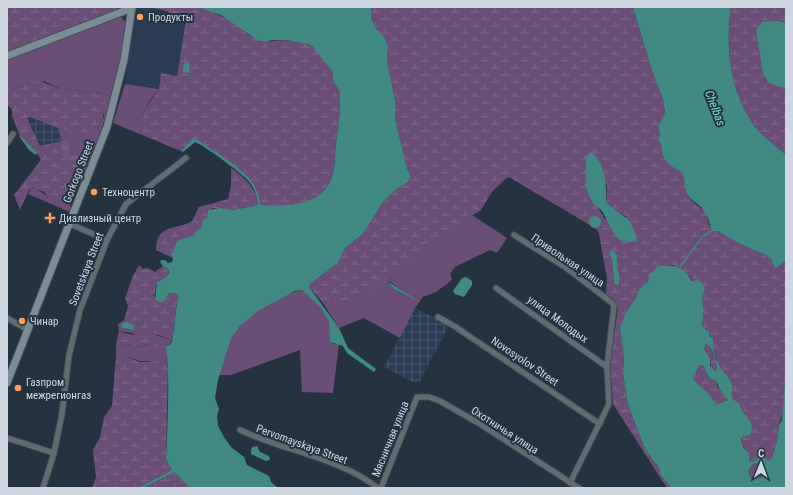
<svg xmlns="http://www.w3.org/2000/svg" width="793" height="495" viewBox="0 0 793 495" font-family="'Roboto Condensed',sans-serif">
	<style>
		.built { fill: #2a3c51 }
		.industrial { fill: url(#industrial-grid) }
		.grass { fill: #6a4e75 }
		.forest { fill: url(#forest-crowns) }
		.wetland { fill: url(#wetland-marsh); fill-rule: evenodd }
		.water { fill: #418a82; fill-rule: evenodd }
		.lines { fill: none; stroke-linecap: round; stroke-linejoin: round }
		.stream { stroke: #418a82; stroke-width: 1.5 }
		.street-casing { stroke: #43515e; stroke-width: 7 }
		.secondary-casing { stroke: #43515e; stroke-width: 9 }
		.street { stroke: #616c6f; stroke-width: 5 }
		.secondary { stroke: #7b8d92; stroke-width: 7 }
		.poi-dot { fill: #fe9c58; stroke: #253341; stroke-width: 1.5 }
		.labels { text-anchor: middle; stroke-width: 4; stroke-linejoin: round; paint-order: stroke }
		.poi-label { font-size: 11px; fill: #ced7e0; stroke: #253341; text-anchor: start }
		.street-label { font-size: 11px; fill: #ced7e0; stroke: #253341 }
		.water-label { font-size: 12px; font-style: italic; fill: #76e5da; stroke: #253341 }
	</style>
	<defs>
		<pattern id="industrial-grid" width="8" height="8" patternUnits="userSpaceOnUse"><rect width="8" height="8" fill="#2a3c51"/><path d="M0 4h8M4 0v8" fill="none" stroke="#48576a"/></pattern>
		<pattern id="forest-crowns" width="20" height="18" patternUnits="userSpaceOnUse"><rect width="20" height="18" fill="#72557e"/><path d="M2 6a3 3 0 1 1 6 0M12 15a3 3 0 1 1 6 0" fill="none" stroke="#856d90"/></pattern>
		<pattern id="wetland-marsh" width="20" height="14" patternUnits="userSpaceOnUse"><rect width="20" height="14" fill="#6a4e75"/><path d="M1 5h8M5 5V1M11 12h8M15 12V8" fill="none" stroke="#7e6788"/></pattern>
	</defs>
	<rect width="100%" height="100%" fill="#253341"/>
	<path class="built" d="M 135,7 L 158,8 L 172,15 L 177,14 L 186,20 L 177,76 L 159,89 L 125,84 Z"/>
	<g class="industrial">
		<path d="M 30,117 L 58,128 L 62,141 L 40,146 L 27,118 Z"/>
		<path d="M 415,308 L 449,325 L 420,381 L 415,383 L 384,367 Z"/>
	</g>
	<g class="grass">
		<path d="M 116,17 L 121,17 L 127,24 C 118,82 103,129 82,184 L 79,180 L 79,166 L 81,163 L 79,157 L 72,156 L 69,154 L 69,145 L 63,140 L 62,141 L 58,128 L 67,131 L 97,128 L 104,117 L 102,93 L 61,89 L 44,81 L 22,85 L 15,89 L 7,89 L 7,59 Z"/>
		<path d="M 125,84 L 159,89 C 148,102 138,118 142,135 L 113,123 Z"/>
		<path d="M 35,188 L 53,200 C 58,199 65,203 69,199 C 71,197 71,195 73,194 L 70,204 L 72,213 L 28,194 L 31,189 Z"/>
		<path d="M 472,215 L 507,238 L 497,253 L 490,250 L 455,267 L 450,274 L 452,280 L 436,292 L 423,297 L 415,308 L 400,338 L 364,318 L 339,328 L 323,303 L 345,303 L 387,281 L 394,289 L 412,299 L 389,281 C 394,276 395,268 400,263 C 416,248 452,226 472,215 Z"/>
		<path d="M 302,290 C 313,298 327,311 330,325 C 331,333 329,337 333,344 L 339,344 L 333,393 L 302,392 L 300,350 L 231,375 L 219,375 C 222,363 224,348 231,337 C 243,318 280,294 302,290 Z"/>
		<path d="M 126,319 L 136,320 L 139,326 L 158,336 L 172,340 L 169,346 L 166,346 L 167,349 L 168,369 L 166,364 L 159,361 L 139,361 L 126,356 L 116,356 L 116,344 L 140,347 L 149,344 L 153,347 L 132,333 L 119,331 L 118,324 Z"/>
	</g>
	<g class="forest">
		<path d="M 146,7 L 173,7 L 178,12 L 175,15 L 163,10 Z"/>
		<path d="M 65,139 L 69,141 L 69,154 L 72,156 L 77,156 L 82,162 L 79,166 L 76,163 L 62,157 L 62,141 Z"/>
		<path d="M 76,180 L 81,184 L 77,186 L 73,194 L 64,192 L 65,186 L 70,186 Z"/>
	</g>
	<g class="wetland">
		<path d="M 7,7 L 119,7 L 116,10 L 7,53 Z"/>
		<path d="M 173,7 L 198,7 L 211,11 L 233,22 L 250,36 L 266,42 C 276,39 304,39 313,47 C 321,53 327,63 333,72 C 332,78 334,85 339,90 C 342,108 338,126 336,144 C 335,154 335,165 333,174 C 324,208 289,206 261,205 C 255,176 218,151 192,139 L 181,151 L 142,135 L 140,122 L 146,108 L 159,89 L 161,73 L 177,76 L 186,20 L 177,14 L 178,12 Z"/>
		<path d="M 371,7 L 633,7 L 651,68 L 663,99 L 665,113 L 658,126 L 660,133 L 658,141 L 676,169 L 683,174 C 684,182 686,191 690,198 C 697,209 707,206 709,225 L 738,243 L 766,255 L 771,259 L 775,269 L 786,261 L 786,365 L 783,412 L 779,425 L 777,441 L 772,458 L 768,461 L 759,457 L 752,462 L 749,461 L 749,453 C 736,440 743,435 749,420 L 745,417 L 744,412 L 731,397 L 732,385 L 718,363 L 713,346 L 713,338 L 709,336 L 709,332 L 702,326 L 704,310 L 702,298 L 703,292 L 690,277 L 673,265 L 660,266 L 658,265 L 648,282 L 639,289 L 637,296 L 626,312 L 623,321 L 621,328 L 624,358 L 623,374 L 628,405 L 644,447 L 654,462 L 659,467 L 660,474 L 671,488 L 667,488 L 613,404 L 610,365 L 618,308 L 613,299 L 606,294 L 607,278 L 599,234 L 597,230 L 588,224 L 509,177 L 504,180 L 492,192 L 481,210 L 433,240 L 401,263 L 389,281 L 355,300 L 345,303 L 323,303 L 309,287 L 311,283 L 338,263 L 345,248 L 363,234 L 383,202 L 396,189 L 408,182 L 411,177 L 407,168 L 395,119 L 395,100 L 387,61 L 388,46 L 385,38 L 375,27 L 371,18 ZM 586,157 L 607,186 L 606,202 L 614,210 L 627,217 L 605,219 L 586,188 ZM 618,256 L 616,263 L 619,273 L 614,283 L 612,259 Z"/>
		<path d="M 731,7 L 786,7 L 786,23 L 778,21 L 756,30 L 761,56 L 781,88 L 786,89 L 786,155 C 776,146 764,138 756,128 C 730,93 725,49 731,7 Z"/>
		<path d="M 40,81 L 61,89 L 102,93 L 104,95 C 109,154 63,130 30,117 L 27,118 L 40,146 L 62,141 L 62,157 L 77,163 L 80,173 L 79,180 L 74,180 L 72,184 L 64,188 L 64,192 L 71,195 L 67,201 L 50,200 L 44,192 L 33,188 L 29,190 L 20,210 L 14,195 L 41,160 L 37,153 L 20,136 L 12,116 L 12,109 L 7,105 L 7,89 L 15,89 L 22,85 Z"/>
		<path d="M 231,168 C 245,178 256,187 258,205 L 233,210 L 212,208 L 201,228 L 195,235 L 177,242 L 173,258 L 156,250 C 156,223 178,230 192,221 L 199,207 L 228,199 L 231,185 Z"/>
		<path d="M 139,265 L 143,269 L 148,268 L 155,272 L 163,266 L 168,269 L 168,276 L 157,282 L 154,297 L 165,301 L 169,293 L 174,293 L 178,295 L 172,340 L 141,329 L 136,320 L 124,320 L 128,306 L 125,298 L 133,276 Z"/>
		<path d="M 119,331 C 129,336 153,335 159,346 L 156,347 L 148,344 L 140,347 L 116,344 Z"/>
		<path d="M 706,344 L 708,344 C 713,351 716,361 717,369 L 715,371 L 711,369 L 710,358 L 704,349 Z"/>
		<path d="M 116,356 L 126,356 L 139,362 L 159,361 L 166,364 L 168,369 L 166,458 L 172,467 L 172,470 L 138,488 L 92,488 L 96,477 L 93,450 L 100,437 L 104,417 L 112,406 Z"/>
		<path d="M 700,365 L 703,365 L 709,378 L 716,381 L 717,386 L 729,400 L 716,405 L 710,395 L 694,380 L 693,376 Z"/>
		<path d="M 759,463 L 762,467 L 763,477 L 753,481 L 751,479 L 748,471 L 753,464 Z"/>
		<path d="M 174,472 L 190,488 L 144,488 L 172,473 Z"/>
	</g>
	<g class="water">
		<path d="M 198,7 L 371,7 L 371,18 L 375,27 L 385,38 L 388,46 L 387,61 L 395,100 L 395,119 L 407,168 L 411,177 L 408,182 L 396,189 L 383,202 L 363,234 L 345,248 L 338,263 L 311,283 L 309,287 L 339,328 L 348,348 L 376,369 L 374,372 L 347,353 L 343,346 L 330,342 L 329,321 L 320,307 L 302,290 L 295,291 L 258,311 L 240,326 L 231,338 L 218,380 L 215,398 L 219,409 L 217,416 L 218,426 L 224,437 L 231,447 L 244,457 L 247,465 L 269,476 L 271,482 L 278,488 L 190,488 L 174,472 L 144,488 L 138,488 L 172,470 L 166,459 C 167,442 171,355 165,346 L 169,346 L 172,342 L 178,295 L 174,293 L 169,293 L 165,301 L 160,302 L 155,300 L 157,282 C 163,278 171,277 168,269 L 163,266 L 160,262 L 161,260 L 165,260 L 168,263 L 172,262 L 173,258 L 171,254 L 174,250 L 177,241 L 195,235 L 196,231 L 201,228 L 203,219 L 207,218 L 208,210 L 220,208 L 233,210 L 258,205 C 257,197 255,190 251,184 C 245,175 205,146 195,142 L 183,152 L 181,151 L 192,139 L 195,139 C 210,147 243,169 252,182 C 257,189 259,197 261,205 C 288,206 324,207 333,174 C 335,165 335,154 336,144 C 338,126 342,108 339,90 C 334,85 332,78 333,72 L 312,46 L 308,44 L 287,40 L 272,40 L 266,42 L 257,40 L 221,15 Z"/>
		<path d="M 633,7 L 731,7 C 725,49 730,93 756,128 C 764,138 776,146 786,155 L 786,261 L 775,269 L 771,259 L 766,255 L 738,243 L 718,231 L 712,231 L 708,218 L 701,207 L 691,199 L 686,192 L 683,174 C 677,169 666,164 663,156 C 661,149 663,146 658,141 L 660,133 L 658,126 L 665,113 L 663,99 L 651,68 Z"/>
		<path d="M 778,21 L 786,23 L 786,89 L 769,83 L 763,73 L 756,30 L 762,22 Z"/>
		<path d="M 189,62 L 190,73 L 183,72 L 184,63 Z"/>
		<path d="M 19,136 L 22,137 L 37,153 L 36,155 L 29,150 Z"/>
		<path d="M 591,152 C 605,162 607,185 606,202 C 623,219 632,214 637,241 L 631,242 L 621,241 L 615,235 L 602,211 L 593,203 L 586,188 L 586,157 Z"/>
		<circle cx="595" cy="222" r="6"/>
		<path d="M 613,250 L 618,256 C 614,266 623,276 618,286 L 614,283 L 612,259 L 609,253 Z"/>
		<path d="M 658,265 L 660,266 C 677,264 684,268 692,281 L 699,280 L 703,284 L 705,289 L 702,298 L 704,310 L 702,326 L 709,332 L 709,336 L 713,338 C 713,349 715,359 721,368 C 724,373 731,379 732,385 C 733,393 728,399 739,403 C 741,414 757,422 750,435 L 743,436 L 741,439 L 743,447 L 749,453 L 749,461 L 752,462 L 759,457 L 764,457 L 768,461 L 772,458 L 777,441 L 779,425 L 782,420 L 786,365 L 786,488 L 671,488 L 660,474 L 659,467 L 654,462 L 644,447 L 628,405 L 623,374 L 624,358 L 620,328 L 626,312 L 637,296 L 639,289 L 648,282 L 649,274 L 654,271 ZM 706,344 C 713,347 716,361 717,369 L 715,371 L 710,366 L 710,358 L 704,349 ZM 700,365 L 703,365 L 709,378 L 716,381 L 720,390 L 728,400 L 716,405 L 710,395 L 694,380 L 693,376 ZM 759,463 L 762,467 L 763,477 L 753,480 L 751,479 L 748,471 L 753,464 Z"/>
		<path d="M 466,277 L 472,281 L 472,285 L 464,297 L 455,294 L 453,291 L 462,278 Z"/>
		<path d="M 387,281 L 415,299 L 415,300 L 394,289 Z"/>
		<path d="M 127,322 L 134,325 L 134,330 L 121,327 L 122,323 Z"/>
		<path d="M 257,446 L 260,452 L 269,456 L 270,460 L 266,461 L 251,454 L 251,450 L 252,447 Z"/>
	</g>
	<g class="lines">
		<path class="stream" d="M 680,267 L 703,236 L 712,231"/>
		<defs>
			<g id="street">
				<path d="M 7,143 L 13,134"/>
				<path d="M 70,224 L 107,240"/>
				<path d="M 514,235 L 565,267 L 611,302 L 614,306 L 607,367 L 609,404 L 570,483"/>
				<path d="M 496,288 L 607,367"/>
				<path d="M 438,317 L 454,326 L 600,424"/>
				<path d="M 7,318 L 28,330"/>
				<path d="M 240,430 C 284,451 338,457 378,488"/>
				<path d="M 7,438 L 54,453"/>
				<path d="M 43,488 L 54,453 L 62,414 L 69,355 L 80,310 L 107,240 L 126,204 L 186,158"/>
				<path d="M 381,488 L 417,397 L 429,397 L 440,401 L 480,424 L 579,488"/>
			</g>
			<g id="secondary">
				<path d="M 7,56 L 132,8"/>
				<path d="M 7,383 L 107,127 L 124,60 L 132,7"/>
			</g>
		</defs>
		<use href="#street" class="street-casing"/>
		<use href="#secondary" class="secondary-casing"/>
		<use href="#street" class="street"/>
		<use href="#secondary" class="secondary"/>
	</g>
	<g class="poi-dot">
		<circle cx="140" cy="17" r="4"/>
		<circle cx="94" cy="192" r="4"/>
		<path d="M48 212h4v4h4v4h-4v4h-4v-4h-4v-4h4z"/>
		<circle cx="22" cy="321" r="4"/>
		<circle cx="18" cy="388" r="4"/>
	</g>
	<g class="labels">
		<g class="poi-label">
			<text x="148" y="21">Продукты</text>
			<text x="102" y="196">Техноцентр</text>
			<text x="59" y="222">Диализный центр</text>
			<text x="30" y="325">Чинар</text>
			<text x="26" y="386">Газпром<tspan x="26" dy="13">межрегионгаз</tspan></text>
		</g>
		<g class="street-label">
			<text transform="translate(78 172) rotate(-69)" y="4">Gorkogo Street</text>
			<text transform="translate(568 260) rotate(34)" y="4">Привольная улица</text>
			<text transform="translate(86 269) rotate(-69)" y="4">Sovetskaya Street</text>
			<text transform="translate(558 319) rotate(36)" y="4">улица Молодых</text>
			<text transform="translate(525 361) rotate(34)" y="4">Novosyolov Street</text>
			<text transform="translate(505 430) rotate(33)" y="4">Охотничья улица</text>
			<text transform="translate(390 439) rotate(-68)" y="4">Мясничная улица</text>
			<text transform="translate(302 444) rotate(20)" y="4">Pervomayskaya Street</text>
		</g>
		<g class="water-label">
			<text transform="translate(715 108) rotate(69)" y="4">Chelbas</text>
		</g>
	</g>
	<rect width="793" height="495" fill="none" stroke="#ced7e0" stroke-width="16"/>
	<g transform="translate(761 463) rotate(1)" stroke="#253341" stroke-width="3" paint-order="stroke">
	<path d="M0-3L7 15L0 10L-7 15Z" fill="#ced7e0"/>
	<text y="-6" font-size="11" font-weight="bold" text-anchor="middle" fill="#ced7e0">С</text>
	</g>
</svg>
